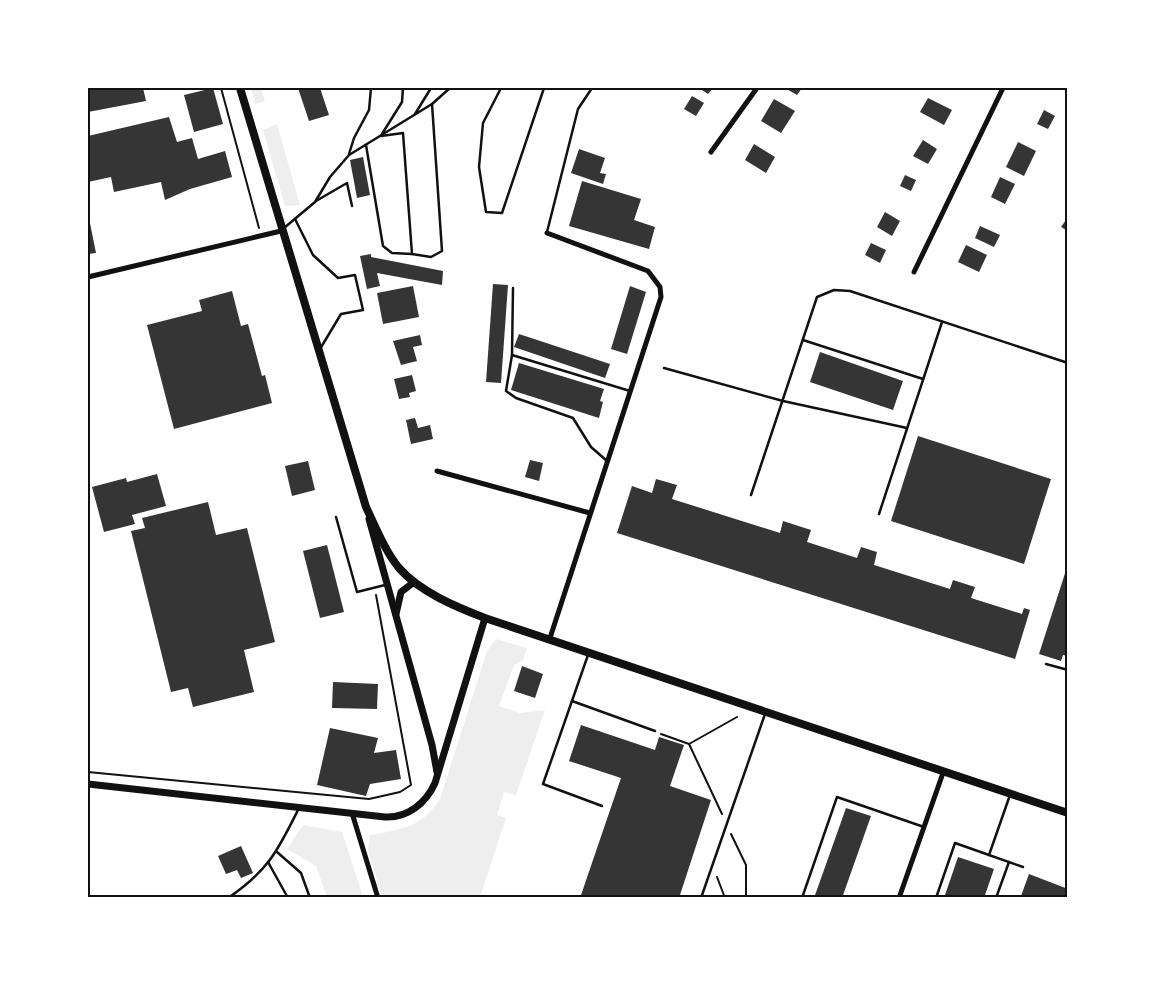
<svg xmlns="http://www.w3.org/2000/svg" width="1155" height="985" viewBox="0 0 1155 985" font-family="Manrope,sans-serif">
	<style>
		.green { fill: #eee }
		.building { fill: #353535 }
		.lines { fill: none; stroke-linecap: round; stroke-linejoin: round }
		.path { stroke: #111; stroke-width: 2 }
		.service { stroke: #111; stroke-width: 2.5 }
		.minor { stroke: #111; stroke-width: 5 }
		.tertiary { stroke: #111; stroke-width: 7 }
		.secondary { stroke: #111; stroke-width: 8 }
		.neatline { fill: none; stroke: #111; stroke-width: 2 }
	</style>
	<rect width="100%" height="100%" fill="#fff"/>
	<g class="green">
		<path d="M 251,88 L 261,88 L 265,101 L 255,104 Z"/>
		<path d="M 277,124 L 300,205 L 285,206 L 263,130 Z"/>
		<path d="M 496,639 L 527,648 L 523,660 L 514,665 L 499,706 L 520,713 L 545,710 L 516,795 L 504,792 L 497,815 L 506,818 L 480,897 L 382,897 L 368,850 L 370,835 C 403,829 421,828 440,799 L 487,651 Z"/>
		<path d="M 303,825 L 342,832 L 363,897 L 327,897 L 316,866 L 287,849 Z"/>
	</g>
	<g class="building">
		<path d="M 88,88 L 143,88 L 146,101 L 88,112 Z"/>
		<path d="M 213,88 L 223,124 L 194,132 L 184,95 Z"/>
		<path d="M 298,88 L 320,88 L 329,115 L 309,121 Z"/>
		<path d="M 699,88 L 713,88 L 708,94 Z"/>
		<path d="M 785,88 L 802,88 L 797,95 Z"/>
		<path d="M 692,96 L 704,103 L 696,116 L 684,109 Z"/>
		<path d="M 928,98 L 952,110 L 944,125 L 920,112 Z"/>
		<path d="M 774,99 L 795,111 L 781,133 L 761,121 Z"/>
		<path d="M 1044,110 L 1055,116 L 1048,129 L 1037,124 Z"/>
		<path d="M 169,117 L 177,142 L 192,138 L 198,159 L 225,151 L 232,177 L 190,189 L 165,200 L 161,182 L 114,192 L 111,177 L 88,182 L 88,136 Z"/>
		<path d="M 923,140 L 937,149 L 928,164 L 913,156 Z"/>
		<path d="M 1018,142 L 1036,151 L 1024,176 L 1006,167 Z"/>
		<path d="M 754,144 L 775,157 L 766,173 L 745,160 Z"/>
		<path d="M 579,149 L 605,158 L 600,173 L 606,174 L 603,184 L 571,173 Z"/>
		<path d="M 363,157 L 370,195 L 357,198 L 350,160 Z"/>
		<path d="M 905,175 L 916,180 L 911,191 L 900,186 Z"/>
		<path d="M 1000,177 L 1015,184 L 1005,204 L 991,197 Z"/>
		<path d="M 582,181 L 641,199 L 634,220 L 655,227 L 649,249 L 569,226 Z"/>
		<path d="M 885,212 L 900,221 L 892,236 L 877,227 Z"/>
		<path d="M 88,213 L 96,253 L 88,254 Z"/>
		<path d="M 1068,217 L 1068,231 L 1061,227 Z"/>
		<path d="M 980,226 L 1000,235 L 994,247 L 975,238 Z"/>
		<path d="M 871,243 L 886,250 L 880,263 L 865,255 Z"/>
		<path d="M 966,245 L 987,255 L 979,272 L 958,262 Z"/>
		<path d="M 371,254 L 371,257 L 443,271 L 442,285 L 377,273 L 380,286 L 367,289 L 360,256 Z"/>
		<path d="M 493,284 L 508,285 L 501,383 L 486,382 Z"/>
		<path d="M 413,286 L 419,317 L 383,324 L 377,293 Z"/>
		<path d="M 630,286 L 646,292 L 627,354 L 611,349 Z"/>
		<path d="M 232,291 L 241,326 L 248,324 L 262,376 L 265,375 L 272,403 L 174,429 L 147,325 L 202,311 L 199,300 Z"/>
		<path d="M 519,334 L 610,364 L 605,378 L 514,347 Z"/>
		<path d="M 420,335 L 422,345 L 413,347 L 417,361 L 401,365 L 393,341 Z"/>
		<path d="M 820,352 L 903,381 L 893,410 L 810,382 Z"/>
		<path d="M 519,363 L 604,389 L 600,401 L 603,402 L 599,418 L 511,390 Z"/>
		<path d="M 412,375 L 416,391 L 409,393 L 410,397 L 399,399 L 394,379 Z"/>
		<path d="M 415,418 L 418,428 L 430,425 L 433,439 L 411,444 L 406,420 Z"/>
		<path d="M 918,436 L 1051,479 L 1024,564 L 891,521 Z"/>
		<path d="M 530,460 L 543,463 L 539,481 L 525,477 Z"/>
		<path d="M 308,461 L 315,490 L 292,496 L 285,466 Z"/>
		<path d="M 157,474 L 166,506 L 132,515 L 135,524 L 104,532 L 92,487 L 126,478 L 127,482 Z"/>
		<path d="M 656,479 L 677,485 L 672,499 L 780,533 L 783,521 L 811,530 L 807,542 L 857,558 L 861,547 L 877,552 L 874,565 L 950,589 L 953,580 L 975,587 L 971,598 L 1022,614 L 1024,608 L 1030,610 L 1015,659 L 617,533 L 632,486 L 652,493 Z"/>
		<path d="M 208,502 L 216,535 L 247,528 L 275,642 L 244,650 L 254,692 L 193,707 L 188,688 L 171,692 L 131,531 L 145,528 L 142,518 Z"/>
		<path d="M 327,545 L 344,612 L 320,618 L 303,551 Z"/>
		<path d="M 1068,564 L 1068,656 L 1063,655 L 1061,661 L 1039,654 Z"/>
		<path d="M 522,666 L 543,674 L 535,698 L 514,691 Z"/>
		<path d="M 333,682 L 378,684 L 377,709 L 332,708 Z"/>
		<path d="M 581,725 L 655,750 L 659,737 L 684,745 L 670,786 L 711,800 L 679,898 L 580,898 L 621,778 L 569,761 Z"/>
		<path d="M 330,728 L 378,738 L 374,753 L 396,750 L 401,779 L 370,784 L 366,796 L 317,785 Z"/>
		<path d="M 846,808 L 871,816 L 842,898 L 814,898 Z"/>
		<path d="M 241,846 L 253,873 L 241,878 L 237,870 L 226,874 L 218,856 Z"/>
		<path d="M 958,857 L 994,869 L 984,898 L 944,898 Z"/>
		<path d="M 1029,874 L 1068,889 L 1068,898 L 1021,896 Z"/>
	</g>
	<g class="lines">
		<g class="path">
			<path d="M 221,88 L 259,228"/>
			<path d="M 661,734 L 689,744"/>
			<path d="M 88,772 L 369,799 L 400,792 L 411,785 L 376,595"/>
			<path d="M 722,814 L 689,744 L 737,717"/>
			<path d="M 731,834 L 746,865 L 746,898"/>
			<path d="M 717,877 L 725,898"/>
		</g>
		<g class="service">
			<path d="M 501,88 L 483,123 L 479,167 L 486,212 L 502,213 L 544,88"/>
			<path d="M 415,114 L 431,88"/>
			<path d="M 382,134 L 402,102 L 403,88"/>
			<path d="M 381,136 L 403,133 L 412,254 L 431,257 L 442,251 L 432,104"/>
			<path d="M 366,145 L 383,246 L 392,253 L 412,254"/>
			<path d="M 349,154 L 354,138 L 369,110 L 371,88"/>
			<path d="M 316,201 L 347,183 L 352,206"/>
			<path d="M 295,219 L 313,255 L 338,278 L 355,275 L 363,310 L 341,314 L 320,349"/>
			<path d="M 284,228 L 315,202 L 330,177 L 349,155 L 432,104 L 450,88"/>
			<path d="M 547,232 L 578,109 L 592,88"/>
			<path d="M 513,288 L 512,355 L 506,391 L 516,398 L 573,418 L 591,447 L 607,461"/>
			<path d="M 803,340 L 923,379"/>
			<path d="M 512,355 L 630,391"/>
			<path d="M 664,368 L 783,401 L 907,428"/>
			<path d="M 751,495 L 817,297 L 834,290 L 850,291 L 1068,363"/>
			<path d="M 879,514 L 942,322"/>
			<path d="M 336,517 L 357,592 L 385,585"/>
			<path d="M 588,655 L 543,784 L 602,806"/>
			<path d="M 1046,664 L 1068,670"/>
			<path d="M 572,701 L 655,731"/>
			<path d="M 1010,795 L 989,855 L 1023,867"/>
			<path d="M 277,852 L 301,873 L 310,898"/>
			<path d="M 268,862 L 288,898"/>
			<path d="M 228,898 C 269,870 278,850 299,808"/>
			<path d="M 701,898 L 765,714"/>
			<path d="M 802,898 L 837,797 L 924,827"/>
			<path d="M 936,898 L 955,843 L 989,855"/>
			<path d="M 996,898 L 1009,862"/>
		</g>
		<g class="minor">
			<path d="M 1066,88 L 1068,88"/>
			<path d="M 711,152 L 757,88"/>
			<path d="M 547,233 L 648,271 L 660,287 L 661,297 L 550,638"/>
			<path d="M 914,272 L 1003,88"/>
			<path d="M 88,277 L 281,231"/>
			<path d="M 437,471 L 590,513"/>
			<path d="M 352,813 L 378,898"/>
			<path d="M 899,898 L 943,773"/>
		</g>
		<g class="tertiary">
			<path d="M 369,519 L 432,745 L 437,772"/>
			<path d="M 396,614 L 401,592 L 414,582"/>
			<path d="M 88,784 L 385,817 C 408,818 426,803 435,783 L 485,618"/>
		</g>
		<path class="secondary" d="M 240,88 L 366,507 C 376,528 385,551 399,568 C 420,592 456,607 485,618 L 1068,813"/>
	</g>
	<rect width="1155" height="985" fill="none" stroke="#ffffff" stroke-width="178"/>
	<rect x="89" y="89" width="977" height="807" class="neatline"/>
</svg>
